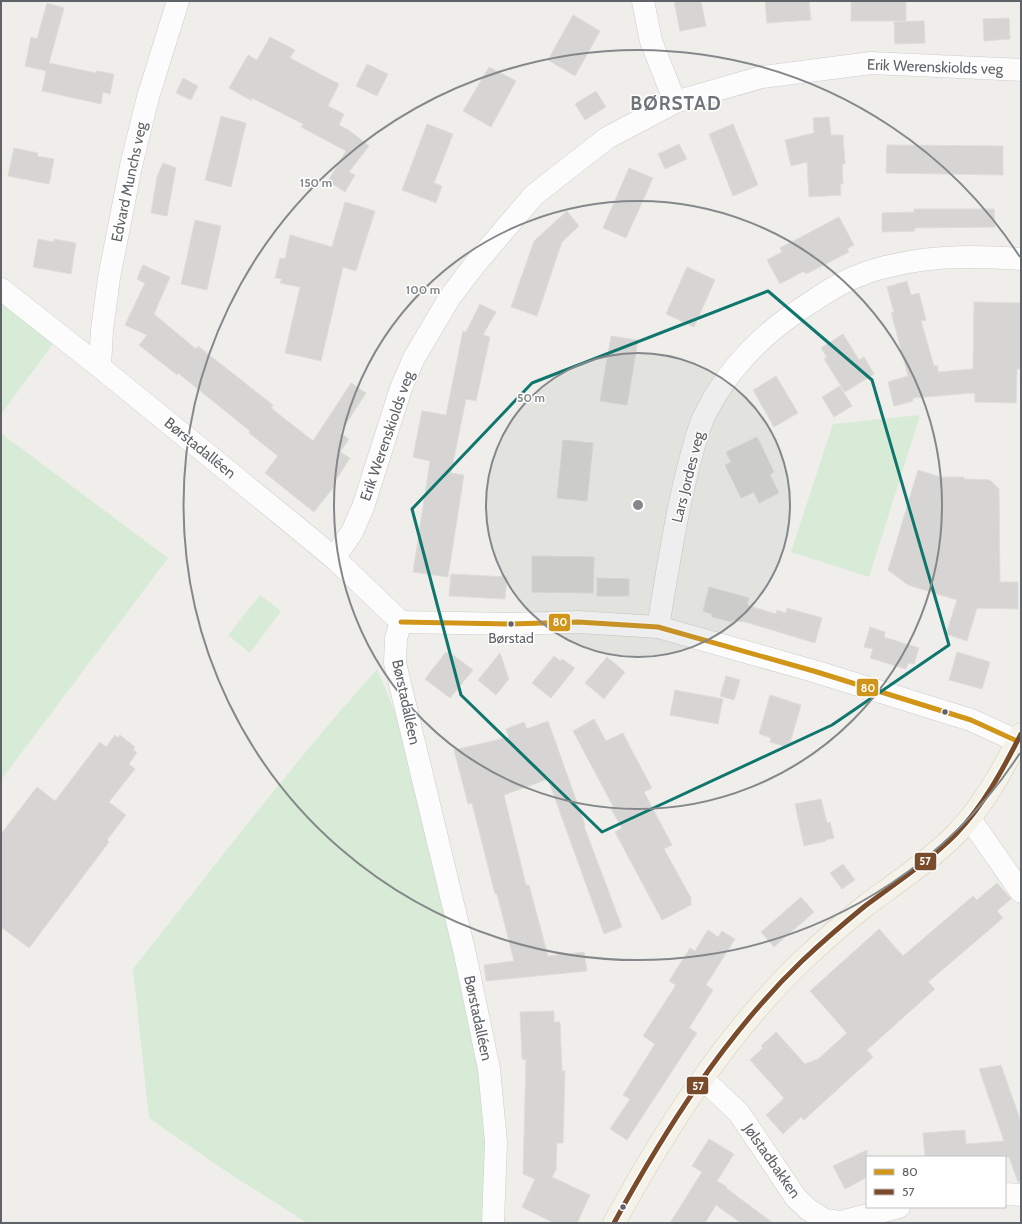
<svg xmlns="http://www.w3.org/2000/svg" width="1022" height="1224" viewBox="0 0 1022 1224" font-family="Cabin,sans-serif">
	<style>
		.green { fill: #d8ebd6 }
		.building { fill: #d6d5d3; stroke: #deddd9 }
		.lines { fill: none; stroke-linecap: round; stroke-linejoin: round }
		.minor-casing { stroke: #cbcccc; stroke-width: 23 }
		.major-casing { stroke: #d7ceb8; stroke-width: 23 }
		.minor { stroke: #fdfcfc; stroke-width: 22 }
		.major { stroke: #f4f2e9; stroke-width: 22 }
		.bus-1-casing { stroke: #fff; stroke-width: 8 }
		.bus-2-casing { stroke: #fff; stroke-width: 8 }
		.bus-1 { stroke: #d1951a; stroke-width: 5 }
		.bus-2 { stroke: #7a4b2a; stroke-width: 5 }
		.marked { fill: none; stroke: #0f766e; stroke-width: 3; stroke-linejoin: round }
		.ring { fill: none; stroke: #84888a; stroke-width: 2 }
		.bus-dot { fill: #5f6368; stroke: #fff; stroke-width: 1.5 }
		.labels { text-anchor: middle; stroke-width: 3; stroke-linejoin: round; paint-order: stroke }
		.bus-label { font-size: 14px; fill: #5f6368; stroke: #fff }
		.street-label { font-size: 15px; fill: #5f6368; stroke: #fff }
		.district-label { font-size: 19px; font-weight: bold; letter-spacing: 1px; fill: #70757a; stroke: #fff }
		.centre { fill: #84888a; stroke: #fff; stroke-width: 2 }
		.ring-label { font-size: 12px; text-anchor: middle; font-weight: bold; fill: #84888a; stroke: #fff; stroke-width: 3; stroke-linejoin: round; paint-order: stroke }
		.line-badge { stroke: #fff; stroke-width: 1.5 }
		.badge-label { font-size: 11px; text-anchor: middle; font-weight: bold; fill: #fff }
	</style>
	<rect width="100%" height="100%" fill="#efeeea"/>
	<g class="green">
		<path d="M 1,302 L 53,344 L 1,414 Z"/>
		<path d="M 920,415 L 869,577 L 791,552 L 833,424 Z"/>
		<path d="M 2,434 L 168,558 L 1,780 L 1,435 Z"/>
		<path d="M 260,595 L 281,611 L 250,653 L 228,635 Z"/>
		<path d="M 377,669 L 397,717 L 478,1057 L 486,1151 L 483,1223 L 307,1223 L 221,1168 L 149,1118 L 133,969 C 213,868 291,765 377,669 Z"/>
	</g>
	<g class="building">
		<path d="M 674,1 L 701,1 L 706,26 L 680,31 Z"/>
		<path d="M 765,1 L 809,1 L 811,20 L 767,23 Z"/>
		<rect x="851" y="1" width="55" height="20"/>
		<path d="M 47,3 L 64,8 L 49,63 L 96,73 L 97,71 L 114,74 L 110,94 L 103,92 L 101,104 L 42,91 L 46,71 L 25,66 L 31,37 L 37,39 Z"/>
		<path d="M 573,15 L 600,31 L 575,76 L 548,60 Z"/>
		<path d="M 1009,18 L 1010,39 L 984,41 L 983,19 Z"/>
		<path d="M 924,21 L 925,43 L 895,44 L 894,22 Z"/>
		<path d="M 270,37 L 295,50 L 290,58 L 339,84 L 328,106 L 344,114 L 339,125 L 350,131 L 369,146 L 349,172 L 355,175 L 345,192 L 328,181 L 346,151 L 301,127 L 303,124 L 252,98 L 252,101 L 229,88 L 248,55 L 257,60 Z"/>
		<path d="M 367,64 L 388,74 L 377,96 L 356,86 Z"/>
		<path d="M 489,67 L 516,81 L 491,127 L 463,111 Z"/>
		<path d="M 183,78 L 198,86 L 191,100 L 176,93 Z"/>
		<path d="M 596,91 L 606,107 L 585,120 L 575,104 Z"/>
		<path d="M 221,116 L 246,123 L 231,187 L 205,180 Z"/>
		<path d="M 829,117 L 831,135 L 843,135 L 845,164 L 842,164 L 843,184 L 840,184 L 841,195 L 809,197 L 807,162 L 791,166 L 785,140 L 814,133 L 813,118 Z"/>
		<path d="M 427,124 L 453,134 L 434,183 L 442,186 L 436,203 L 402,190 Z"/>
		<path d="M 733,124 L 758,185 L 733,196 L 709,134 Z"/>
		<path d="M 679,144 L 687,159 L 665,169 L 658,154 Z"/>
		<path d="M 887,145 L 1003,146 L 1003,175 L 886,173 Z"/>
		<path d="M 14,148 L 38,153 L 37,156 L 54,159 L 49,184 L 8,176 Z"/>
		<path d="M 163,163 L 176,168 L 167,216 L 151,213 L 157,177 Z"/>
		<path d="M 629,168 L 653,178 L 626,238 L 603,228 Z"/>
		<path d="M 345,202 L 375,211 L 356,271 L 343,267 L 321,361 L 285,353 L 300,287 L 280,283 L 282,279 L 275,278 L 280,258 L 285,259 L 290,235 L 332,247 Z"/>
		<path d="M 914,209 L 994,209 L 995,227 L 915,228 L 915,231 L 882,232 L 882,213 L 914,212 L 914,214 Z"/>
		<path d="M 567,211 L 579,226 L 562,242 L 537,316 L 511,307 L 534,241 Z"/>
		<path d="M 839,217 L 854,245 L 847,249 L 849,252 L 806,274 L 804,271 L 780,284 L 767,260 L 782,252 L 780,248 Z"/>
		<path d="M 195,220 L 221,226 L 207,290 L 181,284 Z"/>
		<path d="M 38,239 L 54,242 L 54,239 L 76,243 L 71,274 L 33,267 Z"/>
		<path d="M 143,265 L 170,277 L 154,314 L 196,349 L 198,346 L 273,405 L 271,408 L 313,441 L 351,383 L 366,393 L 340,433 L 349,439 L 340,452 L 350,458 L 334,483 L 336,484 L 314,512 L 265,473 L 278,456 L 249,433 L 250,431 L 178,373 L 177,375 L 139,345 L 147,335 L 125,325 L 145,283 L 137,279 Z"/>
		<path d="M 687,267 L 715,280 L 694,327 L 666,314 Z"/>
		<path d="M 907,281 L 911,295 L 919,293 L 926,320 L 921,321 L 934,366 L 938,366 L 938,372 L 973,369 L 974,302 L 1021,303 L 1021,369 L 1017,369 L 1016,403 L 975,402 L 975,394 L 973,393 L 913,398 L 913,401 L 894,406 L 888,382 L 908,376 L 891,312 L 894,313 L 887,287 Z"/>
		<path d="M 480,304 L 496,312 L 483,335 L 490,337 L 476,401 L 466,399 L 451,473 L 464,475 L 448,577 L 413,572 L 430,461 L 413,457 L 422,411 L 446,415 L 463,331 L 466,332 Z"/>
		<path d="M 843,334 L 859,360 L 864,357 L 874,374 L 845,392 L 824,359 L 827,357 L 821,348 Z"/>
		<path d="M 611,336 L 638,340 L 627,405 L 600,401 Z"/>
		<path d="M 776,376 L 798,413 L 774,427 L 753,390 Z"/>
		<path d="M 840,386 L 852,406 L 834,417 L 822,397 Z"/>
		<path d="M 757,437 L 774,472 L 770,475 L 779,493 L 759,503 L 754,492 L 741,498 L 725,465 L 731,462 L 726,452 Z"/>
		<path d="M 563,440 L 593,443 L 587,501 L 557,498 Z"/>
		<path d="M 918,470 L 940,477 L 964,477 L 964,479 L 990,480 L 999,489 L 1000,582 L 1018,582 L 1018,609 L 977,608 L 967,641 L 946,634 L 957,600 L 908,585 L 888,570 Z"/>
		<path d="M 532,556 L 594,557 L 593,593 L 532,592 Z"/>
		<path d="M 451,574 L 507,577 L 505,599 L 449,596 Z"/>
		<path d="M 597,578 L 629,579 L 629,596 L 597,596 Z"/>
		<path d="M 709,587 L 749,598 L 747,605 L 776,614 L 777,610 L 786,613 L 787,608 L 822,618 L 815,643 L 742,621 L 742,622 L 732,620 L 732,622 L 712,617 L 712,614 L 703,611 Z"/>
		<path d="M 870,627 L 885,632 L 884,637 L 919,648 L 914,664 L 908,663 L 906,669 L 870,658 L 873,649 L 864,647 Z"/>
		<path d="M 446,652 L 452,656 L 453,655 L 473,670 L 450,698 L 425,679 Z"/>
		<path d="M 957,652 L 990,662 L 982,689 L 949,680 Z"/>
		<path d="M 500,653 L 509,679 L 496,695 L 478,680 Z"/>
		<path d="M 554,656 L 560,661 L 562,659 L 575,668 L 551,698 L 532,683 Z"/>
		<path d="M 607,657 L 625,672 L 604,699 L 585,683 Z"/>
		<path d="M 726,676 L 740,680 L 734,700 L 720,696 Z"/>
		<path d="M 675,690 L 723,699 L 718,724 L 670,715 Z"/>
		<path d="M 770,695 L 801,705 L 790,743 L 788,743 L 787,747 L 770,742 L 771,738 L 759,734 Z"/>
		<path d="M 594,719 L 606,741 L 623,733 L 630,747 L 652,788 L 644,792 L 672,845 L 664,849 L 691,898 L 691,905 L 662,920 L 615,832 L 622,828 L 611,809 L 614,808 L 573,731 Z"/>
		<path d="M 548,721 L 585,825 L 584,826 L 622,927 L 604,934 L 548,779 L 504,795 L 526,885 L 529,885 L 548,956 L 584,952 L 587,971 L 486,981 L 484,965 L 514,961 L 497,894 L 495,894 L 472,803 L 468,804 L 454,750 L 509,737 L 506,729 L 524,722 L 527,729 Z"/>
		<path d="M 115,735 L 118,738 L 120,735 L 135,747 L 133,750 L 137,752 L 129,764 L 135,769 L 109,802 L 126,815 L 107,840 L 109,842 L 29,948 L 1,927 L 1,834 L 37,787 L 55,801 L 100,742 L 106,747 Z"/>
		<path d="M 821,799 L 827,823 L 830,822 L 834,838 L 825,840 L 826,841 L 804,846 L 795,804 Z"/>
		<path d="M 843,864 L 855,880 L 842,889 L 830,873 Z"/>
		<path d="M 997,883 L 1011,899 L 997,911 L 1003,918 L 928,982 L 935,989 L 867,1050 L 873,1057 L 804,1120 L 801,1117 L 783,1134 L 766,1115 L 784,1098 L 750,1060 L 763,1048 L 761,1046 L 776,1032 L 805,1064 L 818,1059 L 847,1033 L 810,991 L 879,929 L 903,956 L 973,896 L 977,900 Z"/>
		<path d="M 801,897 L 814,912 L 774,947 L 761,932 Z"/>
		<path d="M 708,930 L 718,937 L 722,931 L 735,939 L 706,985 L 713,990 L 689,1028 L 697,1033 L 627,1140 L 610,1129 L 630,1099 L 623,1095 L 655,1044 L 643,1036 L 676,985 L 669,981 L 690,948 L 695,951 Z"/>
		<path d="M 554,1011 L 554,1022 L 560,1022 L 562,1071 L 565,1071 L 563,1143 L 557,1143 L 556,1170 L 552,1177 L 590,1195 L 577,1223 L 554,1223 L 522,1207 L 535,1179 L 523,1174 L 526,1060 L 522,1059 L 520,1012 Z"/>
		<path d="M 1001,1065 L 1021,1122 L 1021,1182 L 1018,1182 L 1009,1157 L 925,1157 L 923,1133 L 965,1130 L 966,1144 L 1004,1141 L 979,1069 Z"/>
		<path d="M 709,1139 L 734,1154 L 717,1181 L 727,1187 L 726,1188 L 773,1223 L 741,1223 L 716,1205 L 705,1223 L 670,1223 L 702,1172 L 692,1166 Z"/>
		<path d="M 867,1150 L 867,1177 L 845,1189 L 833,1166 Z"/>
	</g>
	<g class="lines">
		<defs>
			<g id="minor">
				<path d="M 643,1 L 651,41 L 675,102"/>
				<path d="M 1,289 L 100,367 L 283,516 L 334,558 L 401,622"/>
				<path d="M 100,367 L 102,330 L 109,278 L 131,166 L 148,97 L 178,1"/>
				<path d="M 334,558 L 352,532 L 363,507 L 401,388 L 414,358 L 450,297 L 476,263 L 534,195 L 607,138 L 675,102 L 762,77 L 871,63 L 1021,70"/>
				<path d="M 401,622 L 510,624 L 578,622 L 658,627 L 817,672 L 971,720 L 1017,741"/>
				<path d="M 401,622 L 396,638 L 395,663 L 465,954 L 489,1069 L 496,1142 L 493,1223"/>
				<path d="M 658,627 C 666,580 673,532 684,485 C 689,464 694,442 702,421 C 725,370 766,330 813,301 C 829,290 845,280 863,274 C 873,270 884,267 895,265 C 936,255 979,256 1021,259"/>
				<path d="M 970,819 L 1021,892"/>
				<path d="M 703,1079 L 739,1113 L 796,1198 L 809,1210 L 825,1220 L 841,1222 L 899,1207"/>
				<path d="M 1005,1194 L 1021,1195"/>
			</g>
			<path id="major" d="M 614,1223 C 665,1130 725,1035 802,961 C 822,942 843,924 865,906 C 896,883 929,861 956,834 C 984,805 1003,769 1021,734"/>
		</defs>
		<use href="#minor" class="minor-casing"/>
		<use href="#major" class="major-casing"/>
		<use href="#minor" class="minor"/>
		<use href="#major" class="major"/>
		<defs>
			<path id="bus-1" d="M 401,622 L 510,624 L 578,622 L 658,627 L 817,672 L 971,720 L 1017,741"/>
			<path id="bus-2" d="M 614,1223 C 665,1130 725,1035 802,961 C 822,942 843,924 865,906 C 896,883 929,861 956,834 C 984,805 1003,769 1021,734"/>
		</defs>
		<use href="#bus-1" class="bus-1-casing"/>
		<use href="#bus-2" class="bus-2-casing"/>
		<use href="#bus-1" class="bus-1"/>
		<use href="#bus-2" class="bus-2"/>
	</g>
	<path class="marked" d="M 768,291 L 872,380 L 949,645 L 832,725 L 602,832 L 461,695 L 412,509 L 532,383 Z"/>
	<circle cx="638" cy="505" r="152" fill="#84888a" fill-opacity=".12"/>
	<g class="ring">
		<circle cx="638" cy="505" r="152"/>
		<circle cx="638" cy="505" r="304"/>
		<path d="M1020 753A455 455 0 1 1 1020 257"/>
	</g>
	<g class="bus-dot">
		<circle cx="511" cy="624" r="3.5"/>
		<circle cx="945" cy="712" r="3.5"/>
		<circle cx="623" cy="1207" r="3.5"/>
	</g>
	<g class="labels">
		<g class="bus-label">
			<text x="511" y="643">Børstad</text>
		</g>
		<g class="street-label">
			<text transform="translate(935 67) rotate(2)" y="5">Erik Werenskiolds veg</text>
			<text transform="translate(129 182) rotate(-78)" y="5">Edvard Munchs veg</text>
			<text transform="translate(387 436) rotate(-71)" y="5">Erik Werenskiolds veg</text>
			<text transform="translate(200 448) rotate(39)" y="5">Børstadalléen</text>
			<text transform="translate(688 477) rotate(-76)" y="5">Lars Jordes veg</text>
			<text transform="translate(406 702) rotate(78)" y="5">Børstadalléen</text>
			<text transform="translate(478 1018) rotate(78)" y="5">Børstadalléen</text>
			<text transform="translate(772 1161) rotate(55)" y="5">Jølstadbakken</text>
		</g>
		<g class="district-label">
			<text x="676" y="110">BØRSTAD</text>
		</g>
	</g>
	<circle cx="638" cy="505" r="6" class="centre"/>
	<g class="ring-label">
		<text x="316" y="187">150 m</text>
		<text x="423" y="294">100 m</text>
		<text x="531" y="402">50 m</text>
	</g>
	<g class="line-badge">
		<rect x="548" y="613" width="23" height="19" rx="4" fill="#d1951a"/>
		<rect x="856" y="678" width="23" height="19" rx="4" fill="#d1951a"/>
		<rect x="914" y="852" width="23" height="19" rx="4" fill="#7a4b2a"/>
		<rect x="686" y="1076" width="23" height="19" rx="4" fill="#7a4b2a"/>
	</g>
	<g class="badge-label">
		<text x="560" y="626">80</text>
		<text x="868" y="692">80</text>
		<text x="925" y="865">57</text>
		<text x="698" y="1090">57</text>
	</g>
	<rect width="1022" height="1224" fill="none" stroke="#5f6368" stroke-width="4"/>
	<rect x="866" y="1156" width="140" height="52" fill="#ffffff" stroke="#bfc1c3"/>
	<rect x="874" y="1169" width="20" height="6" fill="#d1951a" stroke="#bfc1c3"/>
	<text x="902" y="1176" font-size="12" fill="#5f6368">80</text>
	<rect x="874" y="1189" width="20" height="6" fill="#7a4b2a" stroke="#bfc1c3"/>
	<text x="902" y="1196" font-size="12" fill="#5f6368">57</text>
</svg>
